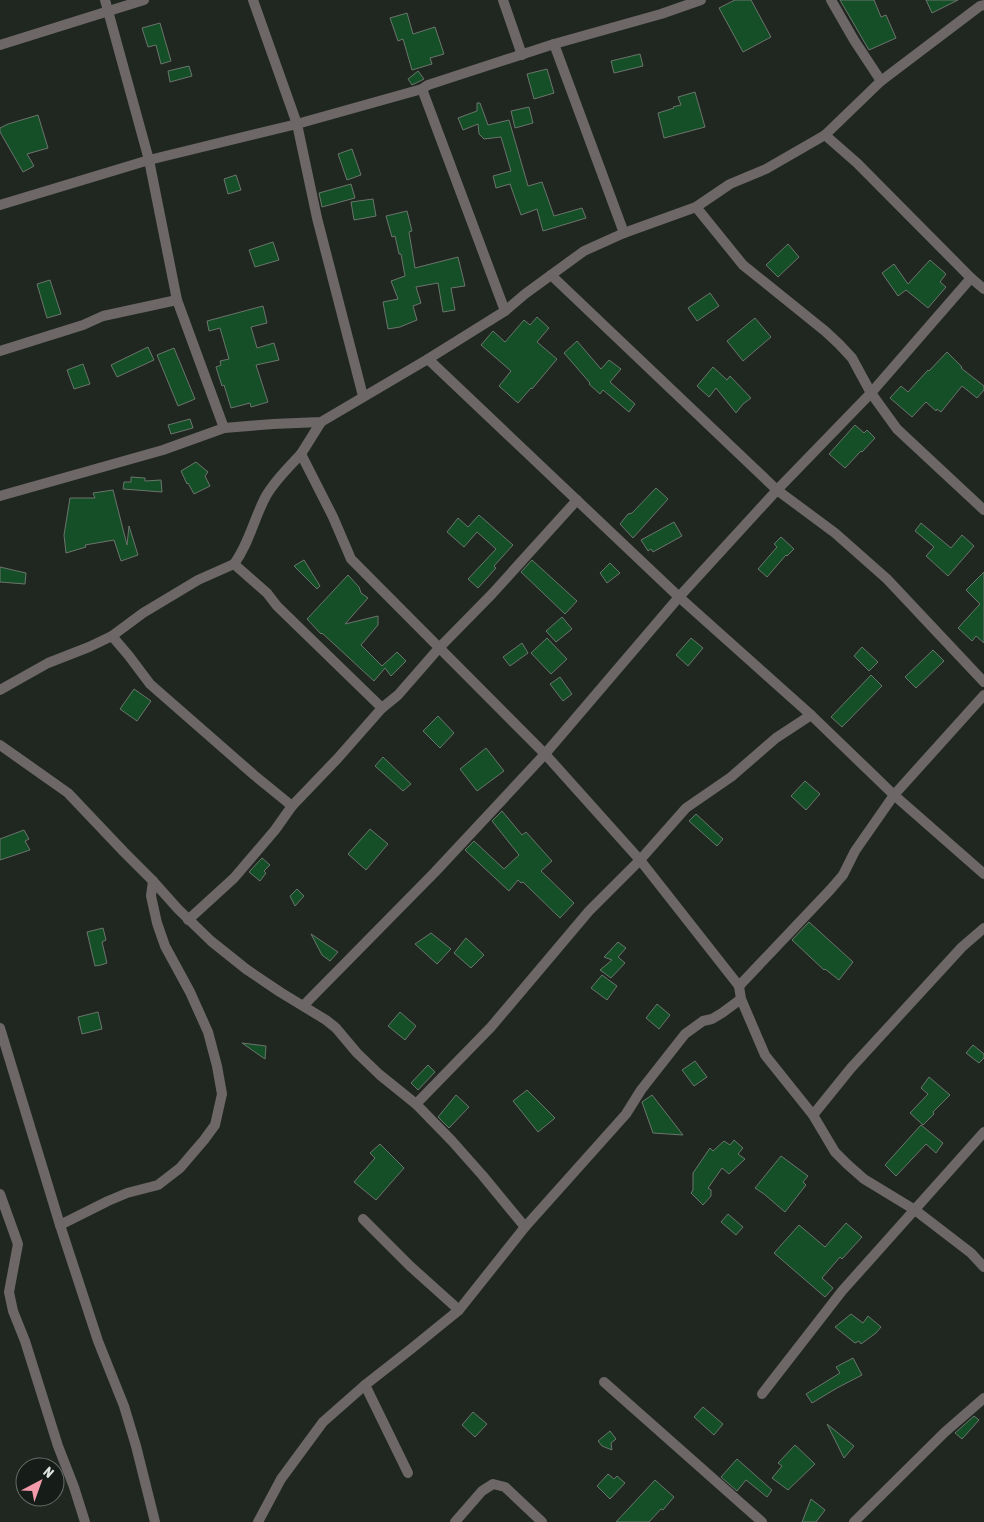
<svg xmlns="http://www.w3.org/2000/svg" width="984" height="1522" viewBox="0 0 984 1522" font-family="'Asap Condensed',sans-serif">
	<style>
		.building { fill: #154f27; stroke: #6b746c }
		.lines { fill: none; stroke-linecap: round; stroke-linejoin: round }
		.minor { stroke: #6d6768; stroke-width: 10 }
	</style>
	<rect width="100%" height="100%" fill="#202721"/>
	<g class="building">
		<path d="M 735,0 L 751,0 L 771,37 L 743,52 L 719,8 Z"/>
		<path d="M 840,0 L 874,0 L 881,17 L 886,15 L 896,38 L 869,50 Z"/>
		<path d="M 926,0 L 958,0 L 932,13 Z"/>
		<path d="M 407,13 L 413,34 L 435,27 L 444,54 L 430,58 L 432,64 L 412,70 L 403,39 L 398,41 L 390,18 Z"/>
		<path d="M 160,23 L 171,61 L 161,64 L 156,45 L 148,47 L 142,28 Z"/>
		<path d="M 640,54 L 643,66 L 614,73 L 611,61 Z"/>
		<path d="M 189,66 L 192,76 L 170,82 L 168,71 Z"/>
		<path d="M 547,69 L 554,93 L 534,99 L 527,74 Z"/>
		<path d="M 418,71 L 424,79 L 412,85 L 408,79 Z"/>
		<path d="M 695,92 L 705,127 L 664,138 L 658,113 L 674,108 L 673,107 L 681,105 L 678,97 Z"/>
		<path d="M 477,103 L 480,103 L 488,125 L 509,120 L 528,186 L 542,182 L 554,216 L 582,208 L 586,218 L 543,231 L 537,209 L 521,215 L 510,184 L 496,188 L 493,176 L 511,171 L 501,137 L 484,139 L 479,134 L 478,124 L 463,130 L 458,118 L 477,111 Z"/>
		<path d="M 529,107 L 533,123 L 515,128 L 511,111 Z"/>
		<path d="M 38,115 L 48,148 L 27,154 L 34,166 L 23,172 L 0,132 L 0,128 L 8,124 Z"/>
		<path d="M 352,149 L 361,175 L 347,180 L 338,154 Z"/>
		<path d="M 236,175 L 241,190 L 228,194 L 224,179 Z"/>
		<path d="M 351,184 L 355,198 L 322,207 L 319,193 Z"/>
		<path d="M 373,199 L 376,216 L 354,220 L 351,202 Z"/>
		<path d="M 407,211 L 412,231 L 409,232 L 415,268 L 458,257 L 465,286 L 451,288 L 455,310 L 443,312 L 438,283 L 416,287 L 421,303 L 413,306 L 417,320 L 400,327 L 388,329 L 383,302 L 398,299 L 391,281 L 405,276 L 401,254 L 399,254 L 395,236 L 392,237 L 386,216 Z"/>
		<path d="M 273,242 L 279,260 L 255,267 L 249,250 Z"/>
		<path d="M 788,244 L 799,257 L 778,277 L 766,265 Z"/>
		<path d="M 930,260 L 946,274 L 940,282 L 946,287 L 928,308 L 906,290 L 898,296 L 882,273 L 894,264 L 908,284 Z"/>
		<path d="M 50,280 L 61,314 L 47,318 L 37,284 Z"/>
		<path d="M 710,293 L 719,306 L 697,321 L 688,308 Z"/>
		<path d="M 263,306 L 267,323 L 251,327 L 257,348 L 274,343 L 279,360 L 256,365 L 268,402 L 251,407 L 250,403 L 231,408 L 224,385 L 222,386 L 216,367 L 221,365 L 220,361 L 229,359 L 220,328 L 209,331 L 207,321 Z"/>
		<path d="M 537,317 L 549,328 L 537,342 L 557,359 L 532,389 L 531,388 L 518,403 L 499,386 L 511,371 L 481,345 L 493,331 L 505,342 L 524,320 L 530,325 Z"/>
		<path d="M 755,318 L 771,337 L 743,361 L 727,341 Z"/>
		<path d="M 577,341 L 601,369 L 609,360 L 621,369 L 610,382 L 635,404 L 629,412 L 603,390 L 600,394 L 589,384 L 590,383 L 564,353 Z"/>
		<path d="M 148,347 L 154,360 L 117,377 L 111,365 Z"/>
		<path d="M 174,348 L 195,399 L 178,406 L 157,355 Z"/>
		<path d="M 947,352 L 962,367 L 961,368 L 984,386 L 984,390 L 977,398 L 962,386 L 941,412 L 937,409 L 936,411 L 926,402 L 912,417 L 890,398 L 901,386 L 908,392 L 928,370 L 929,371 Z"/>
		<path d="M 83,364 L 90,384 L 74,389 L 67,370 Z"/>
		<path d="M 713,367 L 727,380 L 730,376 L 751,398 L 743,404 L 736,413 L 716,388 L 709,397 L 697,386 Z"/>
		<path d="M 190,419 L 193,428 L 171,434 L 168,425 Z"/>
		<path d="M 855,425 L 864,433 L 867,430 L 875,438 L 862,452 L 861,451 L 845,468 L 829,454 Z"/>
		<path d="M 196,462 L 208,472 L 205,476 L 210,486 L 194,494 L 188,483 L 187,484 L 181,471 Z"/>
		<path d="M 131,477 L 145,478 L 145,481 L 161,480 L 162,492 L 123,489 L 124,482 L 131,482 Z"/>
		<path d="M 656,488 L 668,499 L 633,538 L 620,524 L 628,514 L 632,513 Z"/>
		<path d="M 113,490 L 127,545 L 129,526 L 138,555 L 121,561 L 114,540 L 85,545 L 86,547 L 66,553 L 64,535 L 70,498 L 95,498 L 93,493 Z"/>
		<path d="M 479,515 L 513,545 L 494,566 L 496,568 L 478,588 L 468,579 L 496,549 L 477,532 L 464,547 L 447,532 L 458,518 L 468,527 Z"/>
		<path d="M 674,522 L 682,536 L 653,552 L 651,549 L 648,551 L 641,540 Z"/>
		<path d="M 921,523 L 951,548 L 962,535 L 974,546 L 948,576 L 926,556 L 934,547 L 915,531 Z"/>
		<path d="M 781,537 L 794,549 L 787,556 L 786,555 L 767,577 L 758,569 L 777,547 L 774,544 Z"/>
		<path d="M 304,560 L 320,586 L 317,589 L 294,566 Z"/>
		<path d="M 532,560 L 577,601 L 565,614 L 521,572 Z"/>
		<path d="M 610,563 L 620,573 L 607,583 L 600,573 Z"/>
		<path d="M 0,567 L 26,573 L 25,584 L 0,582 Z"/>
		<path d="M 984,572 L 984,643 L 976,636 L 972,641 L 958,628 L 980,604 L 966,590 Z"/>
		<path d="M 348,575 L 359,587 L 361,593 L 368,598 L 345,624 L 378,616 L 378,625 L 361,645 L 382,666 L 397,652 L 406,661 L 391,676 L 385,668 L 374,681 L 322,633 L 321,634 L 307,619 Z"/>
		<path d="M 562,617 L 572,629 L 556,642 L 546,631 Z"/>
		<path d="M 547,638 L 567,659 L 551,674 L 531,653 Z"/>
		<path d="M 691,638 L 703,648 L 688,666 L 676,655 Z"/>
		<path d="M 522,643 L 528,653 L 510,666 L 503,657 Z"/>
		<path d="M 862,647 L 878,662 L 869,671 L 854,656 Z"/>
		<path d="M 933,650 L 944,661 L 916,688 L 905,677 Z"/>
		<path d="M 871,675 L 882,686 L 842,727 L 831,717 Z"/>
		<path d="M 560,677 L 572,694 L 563,701 L 550,684 Z"/>
		<path d="M 134,689 L 151,701 L 137,721 L 120,709 Z"/>
		<path d="M 438,716 L 454,733 L 440,748 L 423,731 Z"/>
		<path d="M 486,748 L 504,771 L 477,791 L 460,769 Z"/>
		<path d="M 383,757 L 411,784 L 403,791 L 375,766 Z"/>
		<path d="M 805,781 L 820,794 L 806,810 L 791,796 Z"/>
		<path d="M 502,811 L 522,835 L 526,832 L 552,861 L 541,871 L 574,903 L 560,918 L 523,882 L 521,883 L 518,880 L 509,891 L 465,850 L 474,841 L 504,869 L 519,855 L 492,821 Z"/>
		<path d="M 696,814 L 723,839 L 717,846 L 689,821 Z"/>
		<path d="M 370,829 L 388,844 L 366,870 L 348,854 Z"/>
		<path d="M 24,830 L 29,839 L 25,841 L 30,850 L 0,860 L 0,839 Z"/>
		<path d="M 262,858 L 270,865 L 264,871 L 266,873 L 260,881 L 249,872 Z"/>
		<path d="M 297,889 L 304,896 L 295,906 L 290,896 Z"/>
		<path d="M 809,922 L 853,962 L 839,980 L 825,969 L 824,970 L 792,940 Z"/>
		<path d="M 103,928 L 106,940 L 102,942 L 107,963 L 101,965 L 95,966 L 87,932 Z"/>
		<path d="M 431,933 L 451,949 L 437,964 L 415,944 Z"/>
		<path d="M 311,934 L 338,952 L 330,961 L 322,955 Z"/>
		<path d="M 466,938 L 484,955 L 471,968 L 454,953 Z"/>
		<path d="M 618,942 L 626,948 L 618,957 L 625,963 L 611,978 L 600,970 L 612,960 L 604,957 Z"/>
		<path d="M 602,975 L 617,986 L 607,1000 L 591,988 Z"/>
		<path d="M 657,1004 L 670,1015 L 659,1029 L 646,1018 Z"/>
		<path d="M 98,1012 L 102,1029 L 82,1034 L 78,1017 Z"/>
		<path d="M 400,1012 L 416,1026 L 405,1040 L 388,1026 Z"/>
		<path d="M 242,1043 L 266,1046 L 265,1059 Z"/>
		<path d="M 973,1045 L 984,1054 L 984,1058 L 979,1063 L 966,1053 Z"/>
		<path d="M 695,1061 L 707,1077 L 694,1086 L 682,1070 Z"/>
		<path d="M 428,1065 L 435,1072 L 418,1090 L 411,1083 Z"/>
		<path d="M 929,1077 L 950,1095 L 933,1112 L 934,1114 L 923,1125 L 910,1113 L 928,1094 L 921,1088 Z"/>
		<path d="M 527,1090 L 555,1118 L 538,1132 L 513,1101 Z"/>
		<path d="M 456,1095 L 469,1107 L 449,1128 L 438,1117 Z"/>
		<path d="M 652,1095 L 683,1135 L 653,1133 L 642,1102 Z"/>
		<path d="M 921,1125 L 943,1143 L 936,1153 L 926,1144 L 896,1176 L 885,1165 Z"/>
		<path d="M 734,1140 L 743,1148 L 738,1154 L 745,1159 L 729,1174 L 722,1168 L 708,1188 L 711,1190 L 711,1196 L 703,1205 L 691,1193 L 693,1190 L 693,1173 L 710,1148 L 713,1151 L 724,1141 L 730,1145 Z"/>
		<path d="M 380,1144 L 404,1168 L 376,1200 L 354,1182 L 375,1158 L 370,1153 Z"/>
		<path d="M 781,1156 L 808,1176 L 803,1182 L 806,1185 L 785,1212 L 764,1194 L 755,1188 Z"/>
		<path d="M 728,1214 L 743,1227 L 736,1235 L 721,1222 Z"/>
		<path d="M 846,1223 L 862,1237 L 842,1259 L 840,1257 L 822,1278 L 833,1288 L 825,1297 L 774,1253 L 799,1225 L 825,1247 Z"/>
		<path d="M 851,1314 L 863,1323 L 868,1316 L 881,1327 L 876,1333 L 861,1344 L 859,1341 L 855,1343 L 835,1327 Z"/>
		<path d="M 853,1358 L 862,1375 L 837,1388 L 812,1403 L 806,1394 L 840,1373 L 836,1367 Z"/>
		<path d="M 703,1407 L 723,1424 L 714,1435 L 694,1417 Z"/>
		<path d="M 473,1412 L 487,1424 L 475,1437 L 462,1425 Z"/>
		<path d="M 974,1416 L 979,1420 L 962,1439 L 955,1433 Z"/>
		<path d="M 827,1424 L 854,1446 L 844,1458 Z"/>
		<path d="M 610,1431 L 616,1439 L 611,1443 L 612,1450 L 602,1446 L 598,1441 Z"/>
		<path d="M 795,1445 L 815,1464 L 788,1490 L 772,1478 L 782,1466 L 778,1463 Z"/>
		<path d="M 737,1459 L 772,1490 L 767,1497 L 746,1480 L 737,1491 L 721,1477 Z"/>
		<path d="M 608,1474 L 614,1479 L 617,1476 L 625,1483 L 610,1499 L 597,1486 Z"/>
		<path d="M 655,1480 L 674,1497 L 663,1510 L 661,1509 L 649,1522 L 616,1522 Z"/>
		<path d="M 811,1499 L 825,1510 L 816,1522 L 802,1522 Z"/>
	</g>
	<g class="lines">
		<g class="minor">
			<path d="M 105,0 L 149,160 L 297,124 L 422,89 L 428,85 L 554,44 L 661,14 L 701,0"/>
			<path d="M 253,0 L 297,124 L 317,218 L 363,396"/>
			<path d="M 503,0 L 522,55"/>
			<path d="M 831,0 L 854,40 L 881,81"/>
			<path d="M 554,44 L 624,233"/>
			<path d="M 0,45 L 144,0"/>
			<path d="M 422,89 L 505,311"/>
			<path d="M 825,135 L 857,163 L 971,278 L 984,289"/>
			<path d="M 0,205 L 149,160 L 177,300 L 224,428"/>
			<path d="M 696,207 L 743,265 L 825,331 L 839,344 L 852,358 L 871,393 L 897,429 L 984,510"/>
			<path d="M 551,275 L 777,490 L 835,533 L 887,579 L 984,682"/>
			<path d="M 0,351 L 83,325 L 103,316 L 177,300"/>
			<path d="M 428,359 L 679,597 L 811,715 L 894,795 L 984,874"/>
			<path d="M 321,422 L 301,454 L 333,517 L 351,559 L 545,754 L 640,860 L 739,986 L 741,999 L 765,1055 L 813,1115 L 835,1152 L 847,1164 L 864,1179 L 915,1210 L 971,1253 L 984,1267"/>
			<path d="M 0,496 L 163,450 L 224,428 L 273,424 L 321,422 L 428,359 L 505,311 L 525,294 L 584,251 L 624,233 L 696,207 L 730,184 L 766,169 L 825,135 L 881,81 L 980,6 L 984,5"/>
			<path d="M 234,564 C 249,544 254,518 266,496 C 275,480 289,467 301,454"/>
			<path d="M 112,636 L 129,656 L 150,684 L 254,775 L 292,806"/>
			<path d="M 0,690 L 48,663 L 89,647 L 112,636 L 143,613 L 198,580 L 234,564 L 267,593 L 277,606 L 382,708 L 398,695 L 439,648 L 492,594 L 577,500"/>
			<path d="M 0,745 L 68,793 L 124,852 L 153,881 L 178,909 L 211,941 L 246,969 L 280,992 L 326,1020 L 336,1028 L 357,1053 L 380,1075 L 416,1104 L 452,1141 L 483,1176 L 525,1227"/>
			<path d="M 188,920 L 234,878 L 275,830 L 292,806 L 338,758 L 382,708"/>
			<path d="M 739,986 L 830,890 L 843,875 L 855,851 L 894,795 L 984,695"/>
			<path d="M 304,1005 L 435,872 L 545,754 L 679,597 L 777,490 L 871,393 L 971,278"/>
			<path d="M 0,1028 L 60,1225 L 98,1341 L 124,1406 L 136,1446 L 155,1522"/>
			<path d="M 416,1104 L 491,1027 L 589,911 L 640,860 L 686,808 L 731,777 L 776,738 L 811,715"/>
			<path d="M 813,1115 L 851,1068 L 962,947 L 984,928"/>
			<path d="M 0,1194 L 18,1244 L 9,1292 L 13,1311 L 25,1341 L 58,1446 L 74,1487 L 85,1522"/>
			<path d="M 363,1219 L 410,1266 L 459,1310"/>
			<path d="M 60,1225 L 108,1201 L 127,1193 L 158,1185 L 180,1168 L 204,1140 L 215,1125 L 222,1094 L 217,1066 L 208,1032 L 190,992 L 165,946 L 157,923 L 151,896 L 153,881"/>
			<path d="M 604,1382 L 762,1522"/>
			<path d="M 365,1385 L 408,1473"/>
			<path d="M 762,1394 L 842,1291 L 984,1132"/>
			<path d="M 258,1522 L 281,1479 L 323,1422 L 365,1385 L 411,1349 L 459,1310 L 525,1227 L 626,1114 L 641,1090 L 685,1034 L 703,1021 L 712,1019 L 722,1013 L 741,999"/>
			<path d="M 455,1522 L 482,1491 L 493,1484 L 505,1487 L 542,1522"/>
			<path d="M 854,1522 L 945,1432 L 984,1398"/>
		</g>
	</g>
	<g transform="translate(40 1482) rotate(41)"><circle r="24" fill="#161d18" stroke="#666d68"/>
	<path d="M0-4L9 19L0 12L-9 19Z" fill="#f39aab"/>
	<text y="-8" font-size="14" font-weight="bold" text-anchor="middle" fill="#dfe4e0">N</text>
	</g>
</svg>
